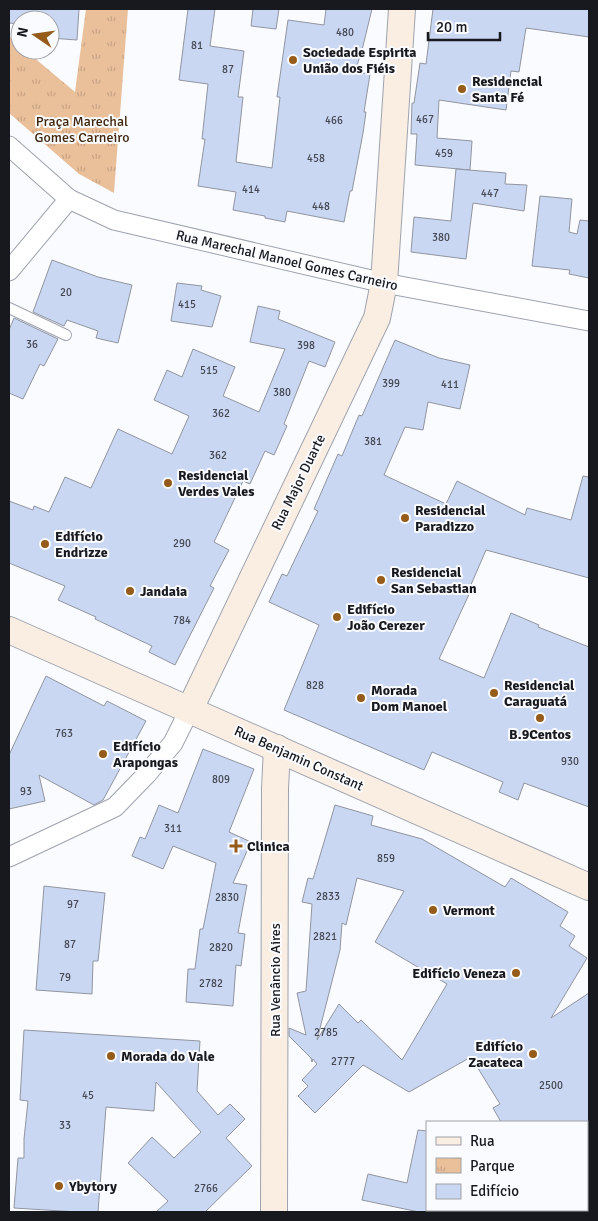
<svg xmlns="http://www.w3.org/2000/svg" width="598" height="1221" viewBox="0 0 598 1221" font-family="Signika,sans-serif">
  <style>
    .park { fill: url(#park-tufts) }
    .building { fill: #cad7f3; stroke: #9095a0; fill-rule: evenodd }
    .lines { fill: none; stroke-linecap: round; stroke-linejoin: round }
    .lane-casing { stroke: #9ea3af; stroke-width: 12 }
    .street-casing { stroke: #9ea3af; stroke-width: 21 }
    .secondary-casing { stroke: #9ea3af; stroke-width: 28 }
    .lane { stroke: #fff; stroke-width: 10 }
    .street { stroke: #fff; stroke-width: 19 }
    .secondary { stroke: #faeee3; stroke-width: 26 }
    .poi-dot { fill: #955b1a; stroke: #fafbfe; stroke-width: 2 }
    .labels { text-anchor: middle; stroke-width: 4; stroke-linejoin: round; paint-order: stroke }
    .number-label { font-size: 11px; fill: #444853 }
    .poi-label { font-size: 14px; font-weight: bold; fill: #17191e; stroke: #fafbfe; text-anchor: start }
    .park-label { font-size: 14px; fill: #3d250c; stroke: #fafbfe }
    .street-label { font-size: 14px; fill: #17191e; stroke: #fafbfe }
  </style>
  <defs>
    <pattern id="park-tufts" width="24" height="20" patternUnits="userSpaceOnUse" patternTransform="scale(1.25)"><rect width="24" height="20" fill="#eac09a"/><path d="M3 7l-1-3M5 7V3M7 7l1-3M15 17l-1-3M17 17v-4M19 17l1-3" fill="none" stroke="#c8a484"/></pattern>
  </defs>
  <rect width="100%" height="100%" fill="#fafbfe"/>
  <path class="park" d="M 86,9 L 128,9 L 114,193 L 79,174 L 9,113 L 9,36 L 20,46 L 20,50 L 25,50 L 75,92 Z"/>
  <g class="building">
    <path d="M 9,9 L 79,9 L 77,40 L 50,38 L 50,20 L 20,20 L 20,24 L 9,23 Z"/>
    <path d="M 188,9 L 215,9 L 210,46 L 244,51 L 238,97 L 243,97 L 236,162 L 272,168 L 280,97 L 277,97 L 288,20 L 324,25 L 326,9 L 372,9 L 363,46 L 355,72 L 370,74 L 364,112 L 366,112 L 363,133 L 352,191 L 350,191 L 344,222 L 287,211 L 285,222 L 265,218 L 265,216 L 233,210 L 236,192 L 198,186 L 205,139 L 202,139 L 208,84 L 179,80 Z"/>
    <path d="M 253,9 L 279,9 L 276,29 L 251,26 Z"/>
    <path d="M 433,9 L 589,9 L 589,37 L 526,28 L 519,72 L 511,71 L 506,110 L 439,100 L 437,138 L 472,141 L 470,170 L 415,165 L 417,134 L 411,134 L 412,103 L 414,103 L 420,63 L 426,64 Z"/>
    <path d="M 456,169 L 506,173 L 505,184 L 527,185 L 524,211 L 473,203 L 466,259 L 411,252 L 414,217 L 451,221 Z"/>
    <path d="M 540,196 L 572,199 L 569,232 L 577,234 L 580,220 L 589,221 L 589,278 L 569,274 L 570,270 L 532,266 Z"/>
    <path d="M 52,260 L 98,277 L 132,285 L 118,343 L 96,338 L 98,331 L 67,320 L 64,326 L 33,312 Z"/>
    <path d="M 177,283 L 202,286 L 201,290 L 221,296 L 212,327 L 171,321 Z"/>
    <path d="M 258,306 L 280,311 L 278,319 L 335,342 L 325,367 L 309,361 L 284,424 L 287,426 L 274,455 L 265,451 L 250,484 L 243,481 L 214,542 L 229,550 L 210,586 L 214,588 L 175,665 L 149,652 L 152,646 L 95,619 L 96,617 L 58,600 L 65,586 L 9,563 L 9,501 L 33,510 L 34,506 L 49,512 L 65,477 L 91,488 L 118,429 L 172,454 L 189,416 L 154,400 L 167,370 L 182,377 L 193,349 L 235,367 L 223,396 L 259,412 L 285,349 L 250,342 Z"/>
    <path d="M 14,318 L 58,339 L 44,366 L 40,364 L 23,399 L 9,393 L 9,330 Z"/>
    <path d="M 395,340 L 439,358 L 470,365 L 460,409 L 428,402 L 423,430 L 405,427 L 384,475 L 446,504 L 457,481 L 525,515 L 527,508 L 571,520 L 583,476 L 589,477 L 589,578 L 486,550 L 470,587 L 472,588 L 439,659 L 484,678 L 511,613 L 539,625 L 538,627 L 589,647 L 589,807 L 524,783 L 518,800 L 499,792 L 503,782 L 432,752 L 424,770 L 284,710 L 319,625 L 269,602 L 282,574 L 287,576 L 318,511 L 314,509 L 338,454 L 342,456 L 359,415 L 362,416 Z"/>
    <path d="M 46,676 L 104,706 L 107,701 L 146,721 L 103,800 L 94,805 L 39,775 L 45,801 L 9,809 L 9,755 Z"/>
    <path d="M 203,749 L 254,769 L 229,832 L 251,842 L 233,883 L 247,885 L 238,933 L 245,934 L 241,966 L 236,965 L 233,1006 L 186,1002 L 188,969 L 195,969 L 200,929 L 203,929 L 216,863 L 173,846 L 163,869 L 132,856 L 140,837 L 145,839 L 159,805 L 178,813 Z"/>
    <path d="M 335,805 L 373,816 L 371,825 L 422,839 L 505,887 L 511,878 L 568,912 L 560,926 L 575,936 L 569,946 L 587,958 L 551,1018 L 589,993 L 589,1122 L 501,1122 L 493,1108 L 500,1104 L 471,1057 L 409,1092 L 363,1065 L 315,1113 L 298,1096 L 308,1086 L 302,1080 L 317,1064 L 313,1059 L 312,1062 L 311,1058 L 289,1036 L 289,1028 L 306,1035 L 297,993 L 306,991 L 312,904 L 302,902 L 308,878 L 313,879 ZM 357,878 L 404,891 L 375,942 L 447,984 L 402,1060 L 361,1020 L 358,1023 L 339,1004 L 317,1040 L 340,950 L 342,923 L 346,925 Z"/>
    <path d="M 44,886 L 105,893 L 98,961 L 93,961 L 92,994 L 36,990 Z"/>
    <path d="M 24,1030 L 200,1041 L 197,1091 L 218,1115 L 230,1104 L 245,1119 L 226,1138 L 252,1166 L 205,1212 L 156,1212 L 168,1201 L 128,1163 L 152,1137 L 174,1158 L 201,1132 L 156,1082 L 154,1111 L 106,1107 L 98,1212 L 78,1212 L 14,1208 L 18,1158 L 24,1158 L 24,1139 L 28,1101 L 20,1100 Z"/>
    <path d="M 418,1130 L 427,1131 L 427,1212 L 419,1212 L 362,1200 L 368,1174 L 407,1183 Z"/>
  </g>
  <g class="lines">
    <g class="lane-casing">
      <path id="lane" d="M 9,308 L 66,335"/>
    </g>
    <g class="street-casing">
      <g id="street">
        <path d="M 9,146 L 69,199 L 114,220 L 384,283 L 589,321"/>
        <path d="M 9,271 L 69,199"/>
        <path d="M 9,857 L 115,807 L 146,775 L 173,743 L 190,709"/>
      </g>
    </g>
    <g class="secondary-casing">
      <g id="secondary">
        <path d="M 9,630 L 589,887"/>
        <path d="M 190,709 L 377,318 L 384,283 L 402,9"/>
        <path d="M 274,1212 L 275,789 L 277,748"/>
      </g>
    </g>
    <use href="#lane" class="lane"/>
    <use href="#street" class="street"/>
    <use href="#secondary" class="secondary"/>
  </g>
  <g class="poi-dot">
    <circle cx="293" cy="60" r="5"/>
    <circle cx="462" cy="89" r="5"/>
    <circle cx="168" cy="483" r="5"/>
    <circle cx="405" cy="518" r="5"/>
    <circle cx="45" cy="544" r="5"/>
    <circle cx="381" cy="580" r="5"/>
    <circle cx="130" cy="591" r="5"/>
    <circle cx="337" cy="617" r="5"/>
    <circle cx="494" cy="693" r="5"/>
    <circle cx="361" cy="698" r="5"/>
    <circle cx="540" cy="718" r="5"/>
    <circle cx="103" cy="754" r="5"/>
    <path d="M233.5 838.5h5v5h5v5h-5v5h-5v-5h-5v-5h5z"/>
    <circle cx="433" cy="910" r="5"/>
    <circle cx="516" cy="973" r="5"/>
    <circle cx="533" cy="1054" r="5"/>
    <circle cx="111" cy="1056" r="5"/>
    <circle cx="59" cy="1186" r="5"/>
  </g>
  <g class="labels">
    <g class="number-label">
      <text x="345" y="36">480</text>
      <text x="197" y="49">81</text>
      <text x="228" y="73">87</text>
      <text x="425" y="123">467</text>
      <text x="334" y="124">466</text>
      <text x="444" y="157">459</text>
      <text x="316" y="162">458</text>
      <text x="251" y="193">414</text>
      <text x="490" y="197">447</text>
      <text x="321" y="210">448</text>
      <text x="441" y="241">380</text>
      <text x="66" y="296">20</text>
      <text x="187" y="308">415</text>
      <text x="32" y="348">36</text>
      <text x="306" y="349">398</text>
      <text x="209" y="374">515</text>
      <text x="391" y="387">399</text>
      <text x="450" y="388">411</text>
      <text x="282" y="396">380</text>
      <text x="221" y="417">362</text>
      <text x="373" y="445">381</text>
      <text x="218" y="459">362</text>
      <text x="182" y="547">290</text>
      <text x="182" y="624">784</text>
      <text x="315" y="689">828</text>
      <text x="64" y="737">763</text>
      <text x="570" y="765">930</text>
      <text x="221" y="783">809</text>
      <text x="26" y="795">93</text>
      <text x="173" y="832">311</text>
      <text x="386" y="862">859</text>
      <text x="328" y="900">2833</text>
      <text x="227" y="901">2830</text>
      <text x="73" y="908">97</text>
      <text x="325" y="940">2821</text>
      <text x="70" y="948">87</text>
      <text x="221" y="951">2820</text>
      <text x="65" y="981">79</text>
      <text x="211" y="987">2782</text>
      <text x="326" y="1036">2785</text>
      <text x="343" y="1065">2777</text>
      <text x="551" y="1089">2500</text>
      <text x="88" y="1099">45</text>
      <text x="65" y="1129">33</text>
      <text x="206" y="1192">2766</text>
    </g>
    <g class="poi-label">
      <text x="303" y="57">Sociedade Espirita<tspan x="303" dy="16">União dos Fiéis</tspan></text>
      <text x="472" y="86">Residencial<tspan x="472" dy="16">Santa Fé</tspan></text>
      <text x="178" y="480">Residencial<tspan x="178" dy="16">Verdes Vales</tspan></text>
      <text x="415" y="515">Residencial<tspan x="415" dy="16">Paradizzo</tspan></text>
      <text x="55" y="541">Edifício<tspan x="55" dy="16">Endrizze</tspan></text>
      <text x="391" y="577">Residencial<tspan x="391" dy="16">San Sebastian</tspan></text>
      <text x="140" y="596">Jandaia</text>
      <text x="347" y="614">Edifício<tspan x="347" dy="16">João Cerezer</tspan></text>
      <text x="504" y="690">Residencial<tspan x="504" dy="16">Caraguatá</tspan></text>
      <text x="371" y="695">Morada<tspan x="371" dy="16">Dom Manoel</tspan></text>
      <text x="540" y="739" text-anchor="middle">B.9Centos</text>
      <text x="113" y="751">Edifício<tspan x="113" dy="16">Arapongas</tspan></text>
      <text x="247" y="851">Clinica</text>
      <text x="443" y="915">Vermont</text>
      <text x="506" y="978" text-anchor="end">Edifício Veneza</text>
      <text x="523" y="1051" text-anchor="end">Edifício<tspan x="523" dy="16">Zacateca</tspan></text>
      <text x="121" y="1061">Morada do Vale</text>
      <text x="69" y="1191">Ybytory</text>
    </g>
    <g class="park-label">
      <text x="82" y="126">Praça Marechal<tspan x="82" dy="16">Gomes Carneiro</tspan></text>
    </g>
    <g class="street-label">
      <text transform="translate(287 260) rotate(13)" y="5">Rua Marechal Manoel Gomes Carneiro</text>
      <text transform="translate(298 482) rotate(-64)" y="5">Rua Major Duarte</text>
      <text transform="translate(299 758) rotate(24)" y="5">Rua Benjamin Constant</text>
      <text transform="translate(275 980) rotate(-90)" y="5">Rua Venâncio Aires</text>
    </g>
  </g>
  <rect width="598" height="1221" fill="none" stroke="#17191e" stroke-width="20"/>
  <rect x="426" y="1121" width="162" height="90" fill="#fafbfe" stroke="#9fa1a4"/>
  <rect x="436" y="1137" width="25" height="8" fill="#faeee3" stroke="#9fa1a4"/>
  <text x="470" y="1146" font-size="15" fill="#17191e">Rua</text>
  <rect x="436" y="1158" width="25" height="15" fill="url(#park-tufts)" stroke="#9fa1a4"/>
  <text x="470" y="1171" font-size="15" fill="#17191e">Parque</text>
  <rect x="436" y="1184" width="25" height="15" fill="#cad7f3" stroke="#9fa1a4"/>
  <text x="470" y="1196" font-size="15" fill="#17191e">Edifício</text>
  <g transform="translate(35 35) rotate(283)"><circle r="24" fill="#fafbfe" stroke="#9fa1a4"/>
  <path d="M0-4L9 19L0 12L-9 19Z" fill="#955b1a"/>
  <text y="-8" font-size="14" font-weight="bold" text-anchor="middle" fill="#17191e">N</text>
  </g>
  <path d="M428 32v8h72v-8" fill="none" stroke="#17191e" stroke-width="2.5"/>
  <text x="436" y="32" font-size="15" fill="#17191e" stroke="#fafbfe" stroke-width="4" paint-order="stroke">20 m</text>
</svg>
